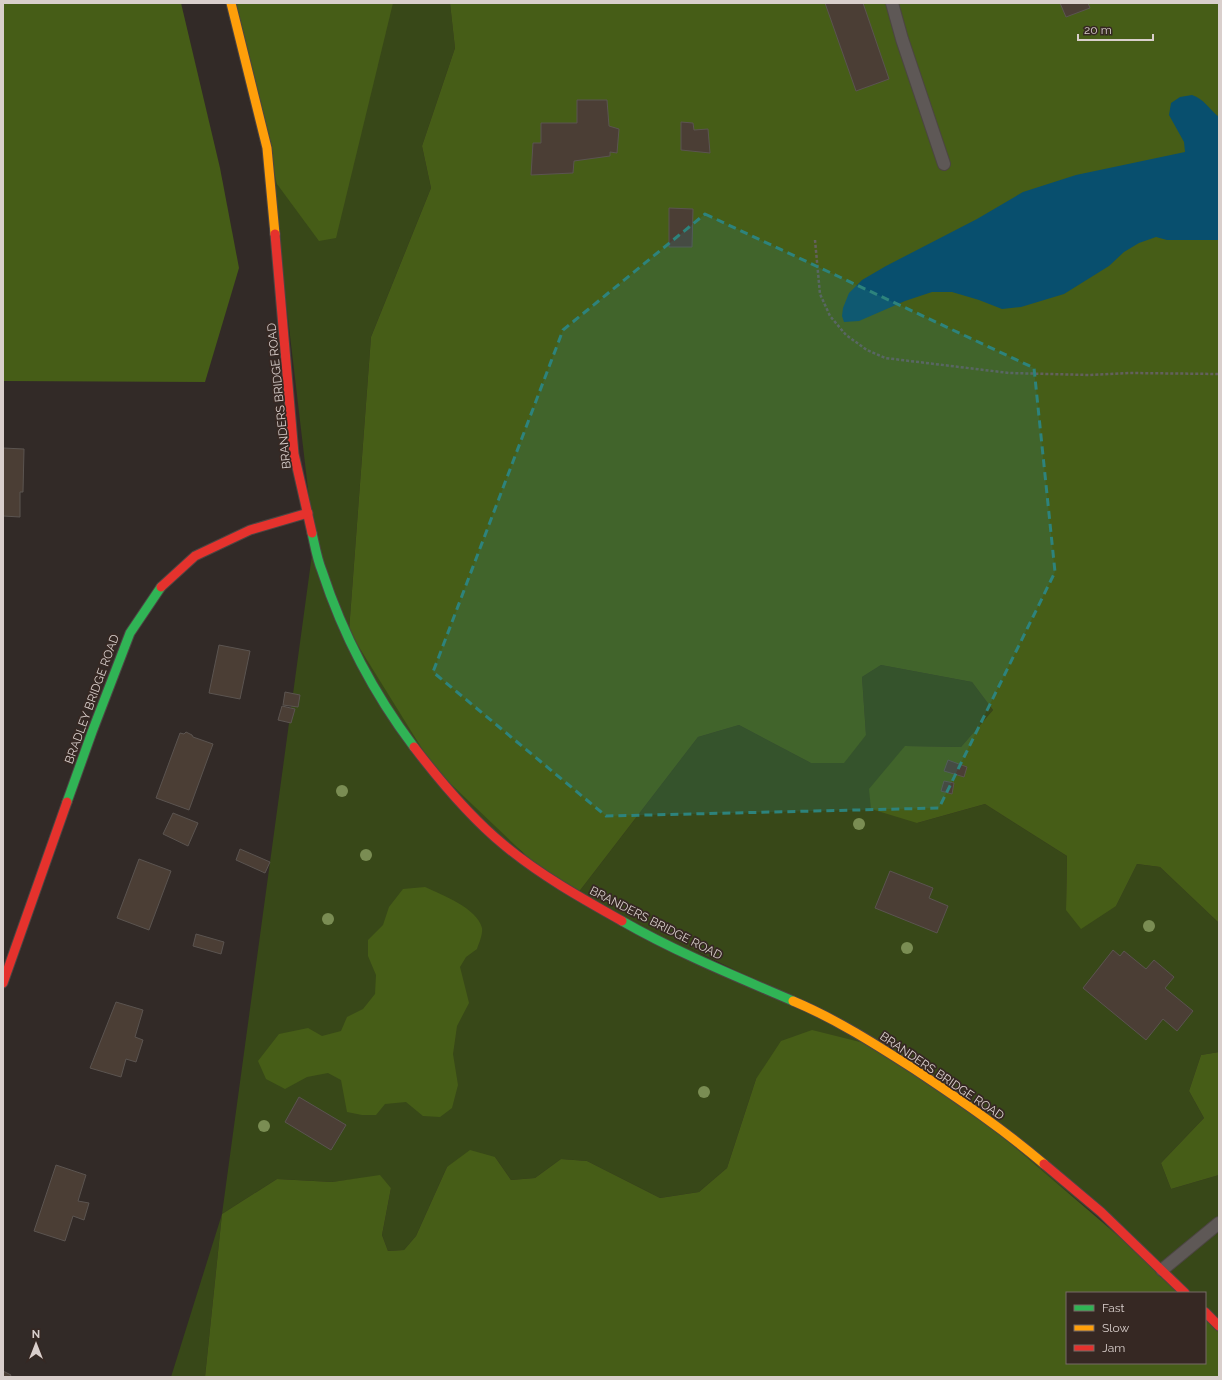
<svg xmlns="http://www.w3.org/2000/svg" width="1222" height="1380" viewBox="0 0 1222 1380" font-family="Raleway,sans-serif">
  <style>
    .green { fill: #384818 }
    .forest { fill: #465d17 }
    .water { fill: #084f6e }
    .building { fill: #4b3e35; stroke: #5b5450 }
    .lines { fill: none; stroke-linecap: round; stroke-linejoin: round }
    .lane-casing { stroke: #4c4542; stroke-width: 14 }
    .fast-casing { stroke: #4c4542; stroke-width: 11 }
    .slow-casing { stroke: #4c4542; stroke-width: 11 }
    .jam-casing { stroke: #4c4542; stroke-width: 11 }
    .path { stroke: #64605d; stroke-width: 2.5; stroke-dasharray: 3 2; stroke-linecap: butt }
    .lane { stroke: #5e5856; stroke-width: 12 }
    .fast { stroke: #30b455; stroke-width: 9 }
    .slow { stroke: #ff9f0a; stroke-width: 9 }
    .jam { stroke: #e5322d; stroke-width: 9 }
    .tree { fill: #7a8d53 }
    .marked { fill: #2d837c; fill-opacity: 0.2; stroke: #2d837c; stroke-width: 3; stroke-dasharray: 8 5; stroke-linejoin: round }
    .labels { text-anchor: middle; stroke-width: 3.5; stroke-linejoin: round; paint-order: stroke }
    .street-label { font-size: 12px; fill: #d9cfcc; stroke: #362823 }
  </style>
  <rect width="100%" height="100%" fill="#322a27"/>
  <g class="green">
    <path d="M 385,3 L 450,3 L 455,48 L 422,146 L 431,188 L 371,337 L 349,631 L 533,867 L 880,1047 L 756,1079 L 727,1168 L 699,1192 L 660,1198 L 587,1161 L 561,1159 L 535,1178 L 511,1180 L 495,1157 L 447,1167 L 416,1236 L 404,1250 L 388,1251 L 382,1235 L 391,1188 L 380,1176 L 332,1182 L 277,1179 L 222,1214 L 205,1377 L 171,1377 L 222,1214 L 314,540 L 268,148 Z"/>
    <path d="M 881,665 L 972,682 L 993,710 L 961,747 L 905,746 L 917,823 L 985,804 L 1067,856 L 1066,910 L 1116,906 L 1137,864 L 1160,867 L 1219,923 L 1219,1052 L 1201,1055 L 1189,1091 L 1204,1118 L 1161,1163 L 1171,1189 L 1219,1175 L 1219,1320 L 1205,1307 L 1205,1293 L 1191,1293 L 889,1046 L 578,893 L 698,737 L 739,725 L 811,763 L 866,735 L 862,677 Z"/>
  </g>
  <g class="forest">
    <path d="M 3,3 L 181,3 L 220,168 L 239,268 L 205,382 L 3,381 Z"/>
    <path d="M 232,3 L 393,3 L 336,238 L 319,241 L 277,184 Z"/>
    <path d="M 450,3 L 1219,3 L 1219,923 L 1160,867 L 1137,864 L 1116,906 L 1081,929 L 1066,910 L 1067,856 L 985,804 L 917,823 L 871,809 L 869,789 L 905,746 L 961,747 L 993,710 L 972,682 L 881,665 L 862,677 L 866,735 L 844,763 L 811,763 L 739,725 L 698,737 L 578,893 L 538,867 L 434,768 L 349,631 L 371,337 L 431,188 L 422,146 L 455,48 Z"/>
    <path d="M 425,887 C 442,895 477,908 482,928 C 483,934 479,943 477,949 L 466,957 L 460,967 L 469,1003 L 457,1026 L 453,1054 L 458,1085 L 452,1108 L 440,1117 L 423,1116 L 406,1102 L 385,1104 L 376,1115 L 362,1115 L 347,1112 L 341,1080 L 328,1073 L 307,1077 L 285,1089 L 266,1079 L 258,1061 L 279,1034 L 308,1028 L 322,1036 L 341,1031 L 347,1017 L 363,1009 L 375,994 L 376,975 L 368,956 L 368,940 L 383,925 L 389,907 L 403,889 Z"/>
    <path d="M 812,1030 L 880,1047 L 955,1096 L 1185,1293 L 1067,1293 L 1067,1363 L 1205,1363 L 1205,1312 L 1219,1326 L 1219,1377 L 205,1377 L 222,1214 L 277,1179 L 332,1182 L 380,1175 L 391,1188 L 382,1235 L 388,1251 L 404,1250 L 416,1236 L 447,1167 L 470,1150 L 495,1157 L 511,1180 L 535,1178 L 561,1159 L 587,1161 L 660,1198 L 699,1192 L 727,1168 L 756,1079 L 781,1041 Z"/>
    <path d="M 1219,1052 L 1219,1175 L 1171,1189 L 1161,1163 L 1204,1118 L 1189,1091 L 1201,1055 Z"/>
  </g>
  <path class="water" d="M 1192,95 C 1204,99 1209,109 1219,117 L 1219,240 L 1167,240 L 1156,237 L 1139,243 L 1124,252 L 1109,266 L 1064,294 L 1021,307 L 1002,309 L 979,300 L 952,292 L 932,292 L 905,301 L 859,321 L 844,322 L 842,316 L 843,308 L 849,293 L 862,280 L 886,266 L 977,219 L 1023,192 L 1076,175 L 1185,152 L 1184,142 L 1169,115 L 1171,103 L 1180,97 Z"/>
  <g class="building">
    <path d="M 825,3 L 863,3 L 889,79 L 856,91 Z"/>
    <path d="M 1060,3 L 1088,3 L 1090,8 L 1066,17 Z"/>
    <path d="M 577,100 L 607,100 L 609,126 L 619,129 L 617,153 L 610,152 L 610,156 L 574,161 L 573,173 L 531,175 L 533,143 L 541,143 L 541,123 L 577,123 Z"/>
    <path d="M 681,122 L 693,123 L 694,130 L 708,129 L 710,153 L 681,150 Z"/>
    <path d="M 669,208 L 693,209 L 692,247 L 669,247 Z"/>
    <path d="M 3,448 L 24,449 L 23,492 L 20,492 L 20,517 L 3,516 Z"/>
    <path d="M 219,645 L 250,651 L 240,699 L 209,693 Z"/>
    <path d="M 285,692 L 300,695 L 298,707 L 283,705 Z"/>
    <path d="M 282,706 L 295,709 L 291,723 L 278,720 Z"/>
    <path d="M 186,732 L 192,735 L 193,737 L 213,744 L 189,810 L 156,798 L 180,733 L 184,734 Z"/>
    <path d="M 948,760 L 967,767 L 964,777 L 944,771 Z"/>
    <path d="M 944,781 L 954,783 L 952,794 L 941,791 Z"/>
    <path d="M 173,813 L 198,823 L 188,846 L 163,834 Z"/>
    <path d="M 240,849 L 270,862 L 265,873 L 236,860 Z"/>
    <path d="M 139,859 L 171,871 L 149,930 L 117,918 Z"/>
    <path d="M 890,871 L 933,888 L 929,898 L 948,906 L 937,933 L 875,908 Z"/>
    <path d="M 196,934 L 224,942 L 221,954 L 193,946 Z"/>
    <path d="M 1113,950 L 1120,956 L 1124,951 L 1146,969 L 1154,960 L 1174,977 L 1165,988 L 1193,1011 L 1177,1031 L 1163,1019 L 1146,1040 L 1083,988 Z"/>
    <path d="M 116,1002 L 143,1010 L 135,1037 L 143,1040 L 136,1062 L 126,1059 L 121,1077 L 90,1068 Z"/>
    <path d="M 299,1097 L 346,1125 L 331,1150 L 285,1122 Z"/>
    <path d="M 56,1165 L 86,1175 L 78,1201 L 89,1203 L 84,1220 L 73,1216 L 65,1241 L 34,1231 Z"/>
    <path d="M 3,1371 L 11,1375 L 10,1377 L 3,1377 Z"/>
  </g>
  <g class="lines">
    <g class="lane-casing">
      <g id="lane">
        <path d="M 892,3 L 902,39 L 944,164"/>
        <path d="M 1162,1270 L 1219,1223"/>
      </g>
    </g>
    <g class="fast-casing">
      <g id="fast">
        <path d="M 312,533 C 315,546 317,559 322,571 C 343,635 374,694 414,747"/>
        <path d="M 67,802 L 92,732 L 130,633 L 161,587"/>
        <path d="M 622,921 C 676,952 735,976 793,1001"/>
      </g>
    </g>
    <g class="slow-casing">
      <g id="slow">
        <path d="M 231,3 L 267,148 L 275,234"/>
        <path d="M 793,1001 C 836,1019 875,1044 914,1069 C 959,1099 1003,1129 1044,1164"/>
      </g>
    </g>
    <g class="jam-casing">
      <g id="jam">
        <path d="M 275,234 L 294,454 L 312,533"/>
        <path d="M 161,587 L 195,556 L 250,530 L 308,513"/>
        <path d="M 414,747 C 440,781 471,818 504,845 C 540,875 581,898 622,921"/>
        <path d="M 3,983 L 67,802"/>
        <path d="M 1044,1164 L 1101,1212 L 1185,1293"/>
        <path d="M 1205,1312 L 1219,1326"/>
      </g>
    </g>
    <path class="path" d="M 815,240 L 820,294 L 830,316 L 846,335 L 867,350 L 885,358 L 1009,373 L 1090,375 L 1130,373 L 1219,374"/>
    <use href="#lane" class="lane"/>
    <use href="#fast" class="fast"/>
    <use href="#slow" class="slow"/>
    <use href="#jam" class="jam"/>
  </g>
  <g class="tree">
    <circle cx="342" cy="791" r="6"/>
    <circle cx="859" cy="824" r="6"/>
    <circle cx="366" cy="855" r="6"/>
    <circle cx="328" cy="919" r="6"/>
    <circle cx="1149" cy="926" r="6"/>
    <circle cx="907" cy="948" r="6"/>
    <circle cx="704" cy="1092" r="6"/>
    <circle cx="264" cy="1126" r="6"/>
  </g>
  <path class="marked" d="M 705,214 L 1034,368 L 1055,572 L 939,808 L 606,816 L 433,672 L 563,330 Z"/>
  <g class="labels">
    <g class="street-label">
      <text transform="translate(279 396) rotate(-96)" y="4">BRANDERS BRIDGE ROAD</text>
      <text transform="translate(92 699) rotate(-70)" y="4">BRADLEY BRIDGE ROAD</text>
      <text transform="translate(656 923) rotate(27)" y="4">BRANDERS BRIDGE ROAD</text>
      <text transform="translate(942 1076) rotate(34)" y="4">BRANDERS BRIDGE ROAD</text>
    </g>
  </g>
  <rect width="1222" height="1380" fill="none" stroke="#d9cfcc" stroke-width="8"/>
  <rect x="1066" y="1292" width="140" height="72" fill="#362823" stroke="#776b67"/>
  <rect x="1074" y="1305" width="20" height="6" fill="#30b455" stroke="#776b67"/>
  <text x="1102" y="1312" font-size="12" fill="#d9cfcc">Fast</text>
  <rect x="1074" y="1325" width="20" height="6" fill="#ff9f0a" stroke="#776b67"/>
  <text x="1102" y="1332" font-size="12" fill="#d9cfcc">Slow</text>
  <rect x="1074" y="1345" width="20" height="6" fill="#e5322d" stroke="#776b67"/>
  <text x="1102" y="1352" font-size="12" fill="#d9cfcc">Jam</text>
  <g transform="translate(36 1344)" stroke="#362823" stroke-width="3" paint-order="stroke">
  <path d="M0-3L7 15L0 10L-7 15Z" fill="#d9cfcc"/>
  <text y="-6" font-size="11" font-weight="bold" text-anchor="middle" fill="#d9cfcc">N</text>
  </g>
  <path d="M1078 34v6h75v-6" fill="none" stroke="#d9cfcc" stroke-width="2"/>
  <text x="1084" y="34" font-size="12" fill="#d9cfcc" stroke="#362823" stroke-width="3" paint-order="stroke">20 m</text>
</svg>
